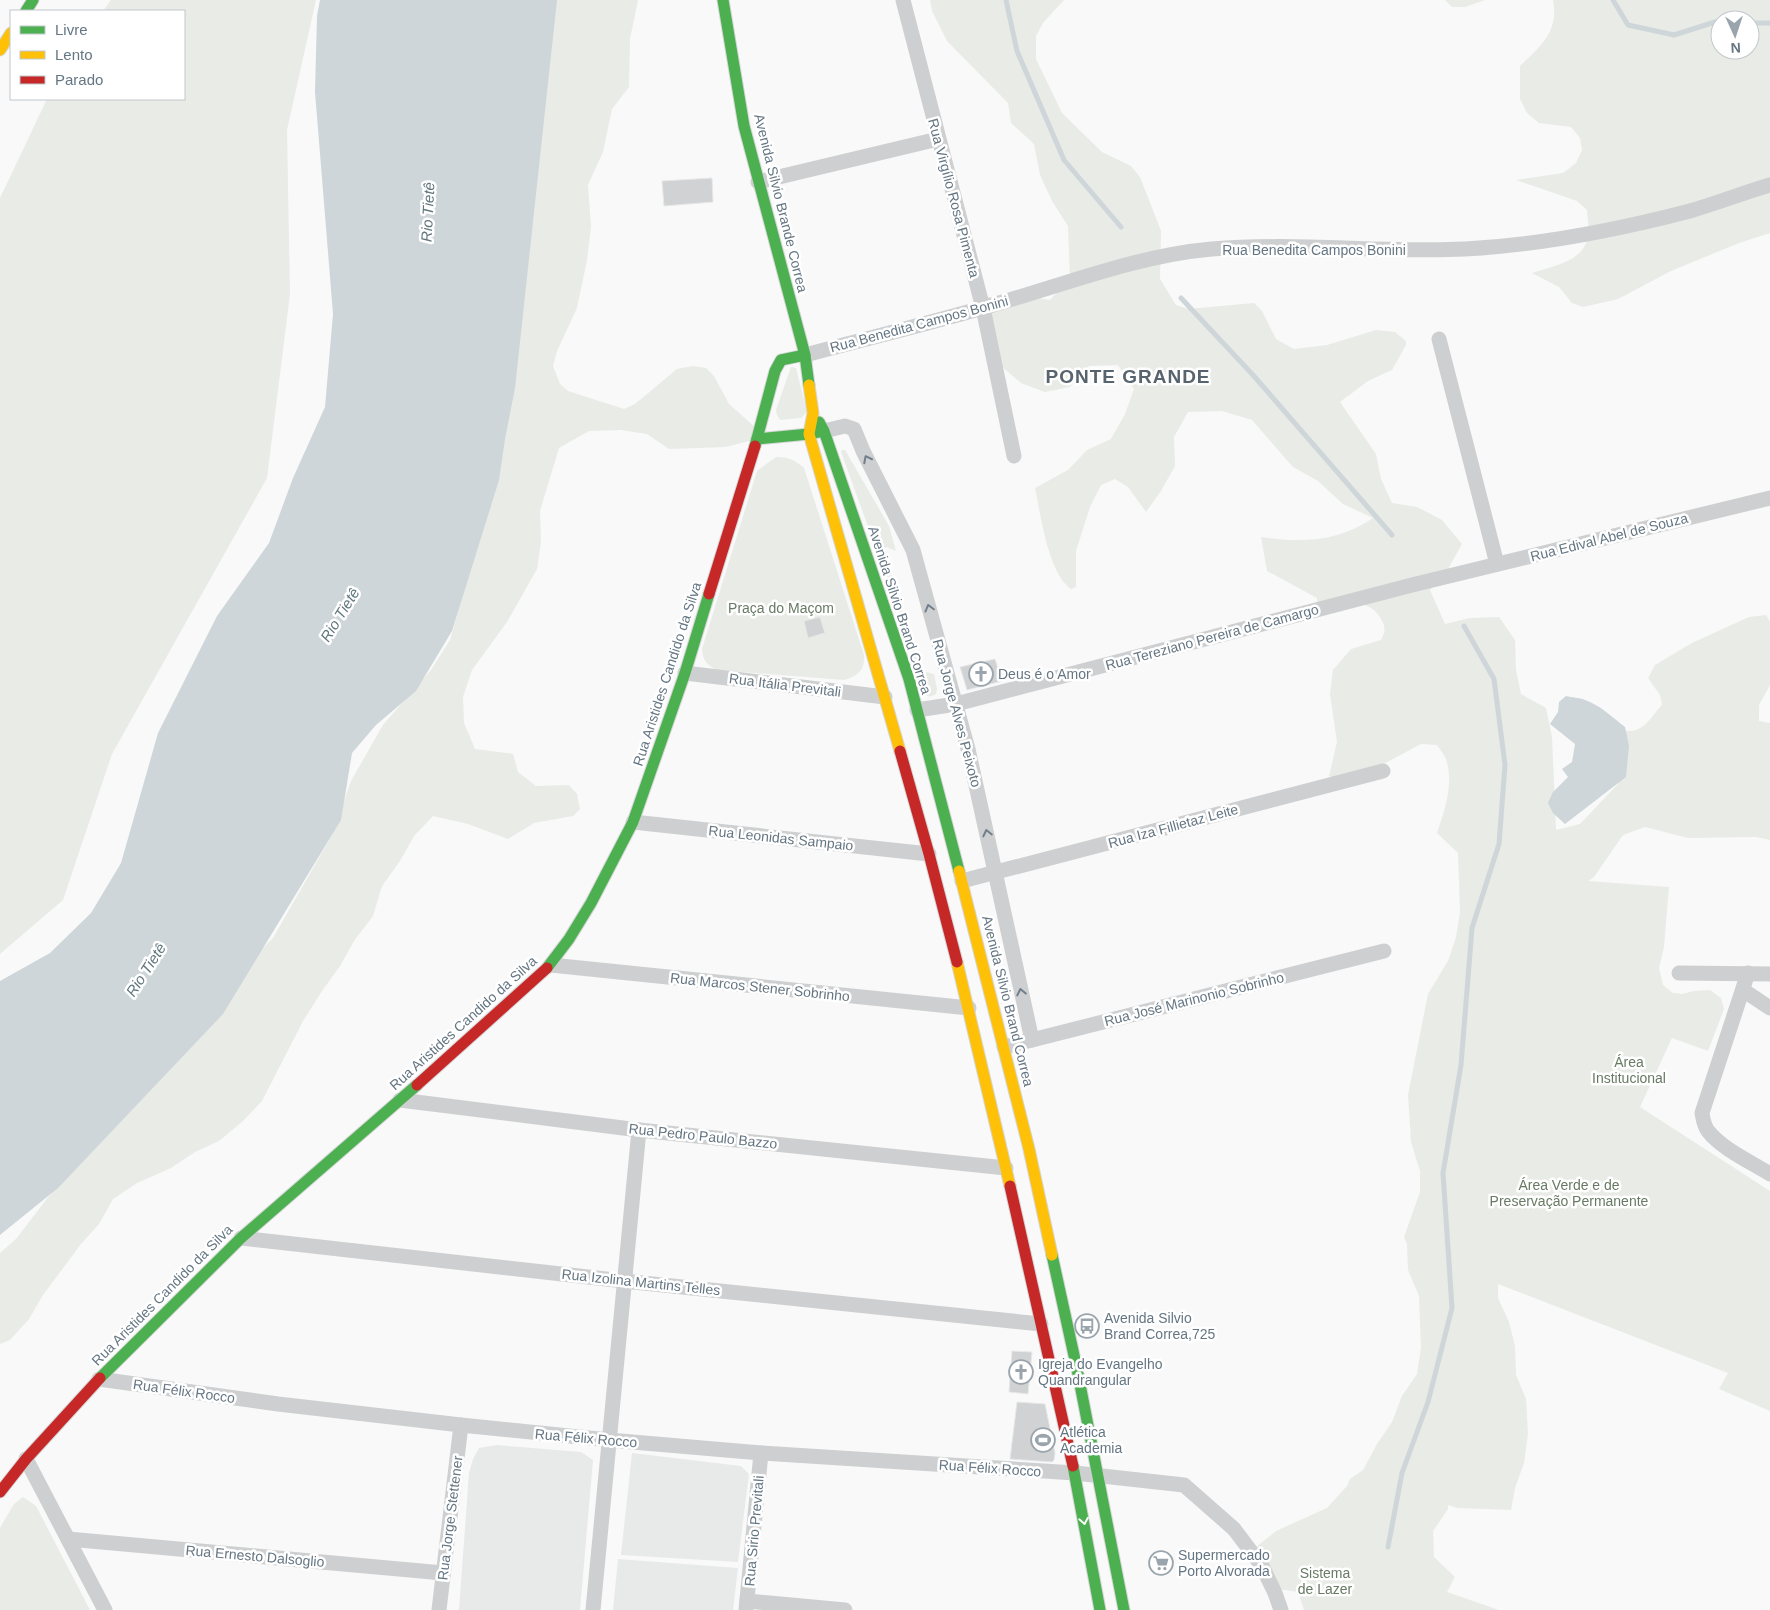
<svg xmlns="http://www.w3.org/2000/svg" width="1770" height="1610" viewBox="0 0 1770 1610" font-family="Arial,sans-serif">
  <style>
    .built { fill: #e8e9e9 }
    .green { fill: #e8ebe6; fill-rule: evenodd }
    .water { fill: #ced6d9 }
    .lines { fill: none; stroke-linecap: round; stroke-linejoin: round }
    .stream { stroke: #ced6d9; stroke-width: 5 }
    .building { fill: #d0d2d3; stroke: #e8e8e8 }
    .fast-casing { stroke: #d5d6d7; stroke-width: 13 }
    .slow-casing { stroke: #d5d6d7; stroke-width: 13 }
    .jam-casing { stroke: #d5d6d7; stroke-width: 13 }
    .street { stroke: #cecfd0; stroke-width: 15 }
    .fast { stroke: #4caf50; stroke-width: 11 }
    .slow { stroke: #ffc107; stroke-width: 11 }
    .jam { stroke: #c62828; stroke-width: 11 }
    .oneway { stroke: #707f8b }
    .oneway2 { stroke: #f6fbf6 }
    .labels { text-anchor: middle; stroke-width: 5; stroke-linejoin: round; paint-order: stroke }
    .street-label { font-size: 14px; fill: #657683; stroke: #fff }
    .park-label { font-size: 14px; fill: #687a64; stroke: #fff }
    .poi-label { font-size: 14px; fill: #657683; stroke: #fff; text-anchor: start }
    .water-label { font-size: 15px; font-style: italic; fill: #60757c; stroke: #fff }
    .district-label { font-size: 19px; font-weight: bold; letter-spacing: 1px; fill: #57646e; stroke: #fff }
  </style>
  <rect width="100%" height="100%" fill="#f9f9f9"/>
  <g class="built">
    <path d="M 497,1445 L 581,1452 L 593,1460 L 580,1610 L 459,1610 L 469,1473 L 473,1459 L 479,1448 Z"/>
    <path d="M 632,1453 L 741,1466 L 749,1474 L 738,1562 L 621,1555 Z"/>
    <path d="M 618,1559 L 738,1568 L 733,1610 L 613,1610 Z"/>
  </g>
  <g class="green">
    <path d="M 111,0 L 316,0 L 287,130 L 290,294 L 267,478 L 112,754 L 63,900 L 0,954 L 0,198 L 47,99 L 184,99 L 184,11 L 103,11 Z"/>
    <path d="M 551,0 L 638,0 L 630,39 L 629,87 L 612,109 L 603,152 L 588,185 L 591,227 L 587,260 L 577,308 L 557,351 L 553,366 L 560,384 L 568,391 L 624,409 L 635,404 L 677,369 L 693,366 L 706,368 L 714,376 L 729,404 L 756,428 L 760,438 L 726,447 L 669,449 L 647,434 L 621,430 L 589,431 L 559,448 L 540,511 L 541,542 L 537,569 L 507,622 L 472,670 L 463,697 L 464,723 L 475,749 L 513,754 L 518,772 L 536,786 L 569,785 L 577,794 L 580,809 L 573,816 L 534,823 L 508,839 L 468,824 L 433,816 L 414,836 L 400,861 L 382,886 L 373,916 L 354,941 L 340,966 L 322,991 L 303,1021 L 262,1101 L 243,1121 L 219,1141 L 195,1152 L 171,1168 L 137,1183 L 113,1199 L 99,1224 L 81,1244 L 43,1295 L 29,1319 L 10,1340 L 0,1344 L 0,1253 L 16,1239 L 49,1196 L 111,1128 L 204,1007 L 273,938 L 332,835 L 351,781 L 383,725 L 431,670 L 450,640 L 483,522 Z"/>
    <path d="M 930,0 L 1064,0 L 1043,23 L 1036,36 L 1036,59 L 1062,113 L 1102,152 L 1131,166 L 1140,177 L 1161,231 L 1160,279 L 1176,305 L 1188,309 L 1254,303 L 1262,311 L 1276,339 L 1294,349 L 1327,345 L 1376,330 L 1395,332 L 1406,341 L 1406,345 L 1392,370 L 1368,381 L 1340,402 L 1376,454 L 1381,479 L 1392,503 L 1417,507 L 1442,520 L 1462,544 L 1448,569 L 1430,590 L 1445,624 L 1470,618 L 1499,617 L 1515,640 L 1516,670 L 1521,694 L 1546,708 L 1552,737 L 1556,830 L 1580,824 L 1618,784 L 1622,759 L 1621,730 C 1643,735 1648,720 1662,705 L 1660,695 L 1648,678 L 1655,665 L 1692,643 L 1749,617 L 1766,615 L 1770,622 L 1770,685 L 1759,705 L 1759,721 L 1770,723 L 1770,840 L 1756,837 L 1688,838 L 1645,827 L 1623,835 L 1594,877 L 1588,881 L 1669,887 L 1664,947 L 1659,968 L 1663,985 L 1673,993 L 1682,994 L 1694,991 L 1710,990 L 1721,998 L 1724,1009 L 1708,1051 L 1672,1038 L 1640,1107 L 1770,1191 L 1770,1411 L 1719,1389 L 1728,1373 L 1498,1284 L 1498,1298 L 1509,1322 L 1515,1346 L 1516,1375 L 1526,1399 L 1528,1434 L 1524,1463 L 1515,1488 L 1511,1510 L 1457,1508 L 1448,1505 L 1448,1509 L 1433,1531 L 1434,1557 L 1455,1577 L 1447,1592 L 1499,1610 L 1304,1610 L 1298,1592 L 1273,1588 L 1251,1573 L 1256,1547 L 1276,1531 L 1327,1508 L 1347,1486 L 1350,1479 L 1363,1470 L 1377,1444 L 1392,1422 L 1402,1396 L 1417,1374 L 1421,1348 L 1419,1296 L 1408,1270 L 1407,1244 L 1404,1237 L 1420,1192 L 1420,1171 L 1411,1142 L 1408,1095 L 1428,994 L 1448,961 L 1456,937 L 1460,912 L 1458,853 L 1437,833 C 1445,810 1454,783 1446,759 C 1444,754 1440,750 1437,745 L 1421,744 L 1359,777 L 1337,780 L 1329,776 L 1337,742 L 1330,694 L 1333,670 L 1351,649 L 1381,640 C 1385,633 1386,628 1382,621 C 1371,596 1340,603 1317,604 L 1317,598 L 1267,571 L 1261,537 C 1303,543 1337,542 1373,518 L 1343,504 L 1318,481 L 1293,467 L 1252,420 L 1222,411 L 1188,412 L 1174,437 L 1175,466 L 1161,491 L 1146,512 L 1128,487 L 1115,479 L 1101,485 L 1090,507 L 1076,551 L 1076,587 L 1071,589 C 1048,573 1041,516 1035,488 L 1068,470 L 1087,450 L 1111,439 L 1125,414 L 1134,389 L 1118,365 L 1089,366 L 1070,387 L 1045,392 L 1021,383 L 1000,365 L 982,297 L 1024,296 L 1050,300 L 1070,278 L 1068,226 L 1052,201 L 1040,175 L 1034,144 L 1011,123 L 1008,103 L 947,41 L 932,11 Z"/>
    <path d="M 1445,0 L 1485,0 L 1465,7 L 1452,7 Z"/>
    <path d="M 1553,0 L 1770,0 L 1770,233 L 1739,243 L 1671,271 L 1618,299 L 1583,307 L 1572,303 L 1559,287 L 1532,273 C 1553,266 1583,262 1588,237 C 1590,229 1587,218 1587,210 L 1577,201 L 1516,180 L 1563,173 L 1576,163 L 1582,150 L 1580,138 L 1571,127 L 1539,123 L 1527,113 L 1520,99 L 1520,66 C 1541,46 1559,32 1553,0 ZM 1720,20 L 1750,20 L 1750,50 L 1720,50 Z"/>
    <path d="M 791,367 L 796,368 L 807,412 L 801,418 L 780,420 L 777,415 L 776,410 Z"/>
    <path d="M 842,450 L 845,450 L 889,526 L 896,551 L 887,547 L 884,549 L 884,553 L 921,671 L 934,674 L 937,689 L 936,694 C 931,697 928,698 923,693 L 901,617 L 841,452 Z"/>
    <path d="M 776,457 C 788,457 795,460 804,468 L 864,655 C 865,670 858,676 844,680 L 718,670 C 707,666 703,661 702,649 L 757,471 Z"/>
    <path d="M 23,1497 L 36,1506 L 90,1610 L 0,1610 L 0,1528 L 14,1504 Z"/>
  </g>
  <g class="water">
    <path d="M 320,0 L 557,0 L 515,388 L 505,439 L 499,480 L 452,631 L 416,691 L 376,725 L 352,753 L 341,820 L 223,1014 L 58,1188 L 0,1235 L 0,981 L 50,953 L 91,913 L 121,863 L 158,733 L 217,616 L 269,543 L 293,478 L 325,407 L 333,314 L 315,92 L 317,16 Z"/>
    <path d="M 1566,696 C 1572,698 1579,697 1585,700 C 1600,705 1612,717 1625,727 L 1629,746 L 1626,777 L 1565,824 L 1553,813 L 1548,803 L 1553,792 L 1568,777 L 1562,769 L 1572,762 L 1575,744 L 1550,724 L 1558,712 L 1559,702 Z"/>
  </g>
  <g class="lines">
    <g class="stream">
      <path d="M 1006,0 L 1017,51 L 1064,160 L 1121,227"/>
      <path d="M 1613,0 L 1628,25 L 1674,35 L 1715,22 L 1720,22"/>
      <path d="M 1750,23 L 1770,23"/>
      <path d="M 1181,298 L 1253,375 L 1392,535"/>
      <path d="M 1388,1547 L 1402,1473 L 1428,1402 L 1452,1308 L 1443,1173 L 1461,1065 L 1472,928 L 1499,844 L 1505,765 L 1494,679 L 1464,626"/>
    </g>
  </g>
  <g class="building">
    <path d="M 712,178 L 713,202 L 664,206 L 662,181 Z"/>
    <path d="M 820,617 L 825,633 L 808,638 L 804,621 Z"/>
    <path d="M 995,659 L 1002,681 L 967,690 L 960,667 Z"/>
    <path d="M 1012,1351 L 1032,1352 L 1028,1394 L 1009,1392 Z"/>
    <path d="M 1017,1402 L 1045,1404 L 1055,1453 L 1054,1460 L 1052,1462 L 1010,1459 Z"/>
  </g>
  <g class="lines">
    <g class="fast-casing">
      <g id="fast">
        <path d="M 723,0 L 744,126 L 805,355 L 809,385"/>
        <path d="M 26,11 L 33,0"/>
        <path d="M 819,422 L 824,431 L 909,679 L 959,871"/>
        <path d="M 757,439 L 809,434 L 823,431"/>
        <path d="M 755,446 L 775,371 L 781,360 L 805,355"/>
        <path d="M 547,968 L 569,939 L 591,903 L 633,822 L 685,673 L 709,594"/>
        <path d="M 1052,1255 L 1077,1369 L 1124,1610"/>
        <path d="M 100,1378 L 241,1238 L 417,1085"/>
        <path d="M 1073,1466 L 1100,1610"/>
      </g>
    </g>
    <g class="slow-casing">
      <g id="slow">
        <path d="M 0,50 L 11,33"/>
        <path d="M 809,385 L 813,413 L 809,434 L 900,751"/>
        <path d="M 959,871 L 1029,1149 L 1052,1255"/>
        <path d="M 957,962 L 1010,1186"/>
      </g>
    </g>
    <g class="jam-casing">
      <g id="jam">
        <path d="M 709,594 L 755,446"/>
        <path d="M 900,751 L 929,854 L 957,962"/>
        <path d="M 417,1085 L 547,968"/>
        <path d="M 1010,1186 L 1073,1466"/>
        <path d="M 0,1492 L 26,1459 L 100,1378"/>
      </g>
    </g>
    <g class="street">
      <path d="M 903,0 L 983,308 L 1014,456"/>
      <path d="M 758,182 L 938,139"/>
      <path d="M 1439,339 L 1497,564"/>
      <path d="M 805,355 C 872,337 940,321 1006,301 C 1074,281 1142,255 1212,249 C 1297,242 1381,253 1465,249 C 1541,245 1617,230 1690,211 C 1717,203 1743,193 1770,185"/>
      <path d="M 824,431 L 845,426 L 854,429 L 863,451 L 913,550 L 968,749 L 1032,1040"/>
      <path d="M 685,673 L 885,697"/>
      <path d="M 917,710 L 956,704 L 1412,585 L 1770,498"/>
      <path d="M 633,822 L 929,854"/>
      <path d="M 962,881 L 1383,771"/>
      <path d="M 551,965 L 969,1008"/>
      <path d="M 1679,973 L 1770,974"/>
      <path d="M 1748,973 L 1702,1113 C 1703,1119 1704,1126 1708,1131 C 1722,1149 1751,1162 1770,1174"/>
      <path d="M 1743,990 L 1770,1008"/>
      <path d="M 1004,1047 L 1384,951"/>
      <path d="M 400,1100 L 639,1130 L 1006,1168"/>
      <path d="M 241,1238 L 624,1281 L 1041,1324"/>
      <path d="M 99,1379 L 278,1404 L 461,1425 L 609,1440 L 761,1453 L 1075,1473 L 1184,1485 L 1234,1529 L 1262,1566 L 1275,1593 L 1281,1610"/>
      <path d="M 26,1459 L 105,1610"/>
      <path d="M 68,1539 L 443,1573"/>
      <path d="M 747,1601 L 845,1610"/>
      <path d="M 439,1610 L 461,1425"/>
      <path d="M 593,1610 L 639,1130"/>
      <path d="M 746,1610 L 761,1453"/>
    </g>
    <use href="#fast" class="fast"/>
    <use href="#slow" class="slow"/>
    <use href="#jam" class="jam"/>
  </g>
  <defs><path id="oneway-chevron" d="M-2-3.5L2.5 0L-2 3.5" fill="none" stroke-width="1.6" stroke-linecap="round" stroke-linejoin="round" transform="scale(1.25)"/></defs>
  <g class="oneway">
    <use href="#oneway-chevron" transform="translate(867 459) rotate(-117)"/>
    <use href="#oneway-chevron" transform="translate(929 608) rotate(-105)"/>
    <use href="#oneway-chevron" transform="translate(987 833) rotate(-103)"/>
    <use href="#oneway-chevron" transform="translate(1021 992) rotate(-102)"/>
  </g>
  <use class="oneway2" href="#oneway-chevron" transform="translate(1084 1521) rotate(80)"/>
  <defs>
    <g id="church-ring" transform="scale(1.25)"><circle r="9.5" fill="#fff" stroke="#99a4ac" stroke-width="1.5"/><path d="M-1.2-6h2.4v3.5h3.3v2.4h-3.3V6h-2.4V-.1h-3.3v-2.4h3.3Z" fill="#99a4ac"/></g>
    <g id="bus-ring" transform="scale(1.25)"><circle r="9.5" fill="#fff" stroke="#99a4ac" stroke-width="1.5"/><path d="M-5-6H5V4H4V6H2V4H-2V6H-4V4H-5ZM-3.5-4V0h7V-4ZM-3.5 1.2v1.5H-2V1.2ZM2 1.2v1.5H3.5V1.2Z" fill="#99a4ac"/></g>
    <g id="stadium-ring" transform="scale(1.25)"><circle r="9.5" fill="#fff" stroke="#99a4ac" stroke-width="1.5"/><path d="M0-5a6.5 5 0 1 0 0 10a6.5 5 0 1 0 0-10ZM-3.5-1.8h7v3.6h-7Z" fill="#99a4ac"/></g>
    <g id="supermarket-ring" transform="scale(1.25)"><circle r="9.5" fill="#fff" stroke="#99a4ac" stroke-width="1.5"/><path d="M-6-5.5h2.5l.6 2H6L4.5 2H-2.5L-4.4-4H-6ZM-1.5 3.2a1.3 1.3 0 1 0 .1 0ZM3 3.2a1.3 1.3 0 1 0 .1 0Z" fill="#99a4ac"/></g>
  </defs>
  <g fill-rule="evenodd">
    <use href="#church-ring" x="981" y="674"/>
    <use href="#bus-ring" x="1087" y="1326"/>
    <use href="#church-ring" x="1021" y="1372"/>
    <use href="#stadium-ring" x="1043" y="1440"/>
    <use href="#supermarket-ring" x="1161" y="1563"/>
  </g>
  <g class="labels">
    <g class="street-label">
      <text transform="translate(954 198) rotate(75)" y="5">Rua Virgílio Rosa Pimenta</text>
      <text transform="translate(781 203) rotate(76)" y="5">Avenida Silvio Brande Correa</text>
      <text x="1314" y="255">Rua Benedita Campos Bonini</text>
      <text transform="translate(919 324) rotate(-15)" y="5">Rua Benedita Campos Bonini</text>
      <text transform="translate(1609 537) rotate(-14)" y="5">Rua Edival Abel de Souza</text>
      <text transform="translate(900 610) rotate(72)" y="5">Avenida Silvio Brand Correa</text>
      <text transform="translate(1212 637) rotate(-15)" y="5">Rua Tereziano Pereira de Camargo</text>
      <text transform="translate(667 674) rotate(-72)" y="5">Rua Aristides Candido da Silva</text>
      <text transform="translate(785 685) rotate(7)" y="5">Rua Itália Previtali</text>
      <text transform="translate(957 713) rotate(75)" y="5">Rua Jorge Alves Peixoto</text>
      <text transform="translate(1173 826) rotate(-15)" y="5">Rua Iza Fillietaz Leite</text>
      <text transform="translate(781 838) rotate(6)" y="5">Rua Leonidas Sampaio</text>
      <text transform="translate(760 987) rotate(6)" y="5">Rua Marcos Stener Sobrinho</text>
      <text transform="translate(1194 999) rotate(-14)" y="5">Rua José Marinonio Sobrinho</text>
      <text transform="translate(1008 1001) rotate(76)" y="5">Avenida Silvio Brand Correa</text>
      <text transform="translate(463 1023) rotate(-42)" y="5">Rua Aristides Candido da Silva</text>
      <text transform="translate(703 1136) rotate(6)" y="5">Rua Pedro Paulo Bazzo</text>
      <text transform="translate(641 1282) rotate(6)" y="5">Rua Izolina Martins Telles</text>
      <text transform="translate(162 1295) rotate(-45)" y="5">Rua Aristides Candido da Silva</text>
      <text transform="translate(184 1391) rotate(8)" y="5">Rua Félix Rocco</text>
      <text transform="translate(586 1438) rotate(5)" y="5">Rua Félix Rocco</text>
      <text transform="translate(990 1468) rotate(4)" y="5">Rua Félix Rocco</text>
      <text transform="translate(450 1518) rotate(-83)" y="5">Rua Jorge Stettener</text>
      <text transform="translate(754 1531) rotate(-85)" y="5">Rua Sirio Previtali</text>
      <text transform="translate(255 1556) rotate(5)" y="5">Rua Ernesto Dalsoglio</text>
    </g>
    <g class="park-label">
      <text x="781" y="613">Praça do Maçom</text>
      <text x="1629" y="1067">Área<tspan x="1629" dy="16">Institucional</tspan></text>
      <text x="1569" y="1190">Área Verde e de<tspan x="1569" dy="16">Preservação Permanente</tspan></text>
      <text x="1325" y="1578">Sistema<tspan x="1325" dy="16">de Lazer</tspan></text>
    </g>
    <g class="poi-label">
      <text x="998" y="679">Deus é o Amor</text>
      <text x="1104" y="1323">Avenida Silvio<tspan x="1104" dy="16">Brand Correa,725</tspan></text>
      <text x="1038" y="1369">Igreja do Evangelho<tspan x="1038" dy="16">Quandrangular</tspan></text>
      <text x="1060" y="1437">Atlética<tspan x="1060" dy="16">Academia</tspan></text>
      <text x="1178" y="1560">Supermercado<tspan x="1178" dy="16">Porto Alvorada</tspan></text>
    </g>
    <g class="water-label">
      <text transform="translate(428 212) rotate(-87)" y="5">Rio Tietê</text>
      <text transform="translate(340 615) rotate(-58)" y="5">Rio Tietê</text>
      <text transform="translate(146 970) rotate(-57)" y="5">Rio Tietê</text>
    </g>
    <g class="district-label">
      <text x="1128" y="383">PONTE GRANDE</text>
    </g>
  </g>
  <rect x="10" y="10" width="175" height="90" fill="#ffffff" stroke="#c1c8cd"/>
  <rect x="20" y="26" width="25" height="8" fill="#4caf50" stroke="#c1c8cd"/>
  <text x="55" y="35" font-size="15" fill="#657683">Livre</text>
  <rect x="20" y="51" width="25" height="8" fill="#ffc107" stroke="#c1c8cd"/>
  <text x="55" y="60" font-size="15" fill="#657683">Lento</text>
  <rect x="20" y="76" width="25" height="8" fill="#c62828" stroke="#c1c8cd"/>
  <text x="55" y="85" font-size="15" fill="#657683">Parado</text>
  <g transform="translate(1735 35) rotate(177)"><circle r="24" fill="#ffffff" stroke="#c1c8cd"/>
  <path d="M0-4L9 19L0 12L-9 19Z" fill="#99a4ac"/>
  <text y="-8" font-size="14" font-weight="bold" text-anchor="middle" fill="#657683">N</text>
  </g>
</svg>
